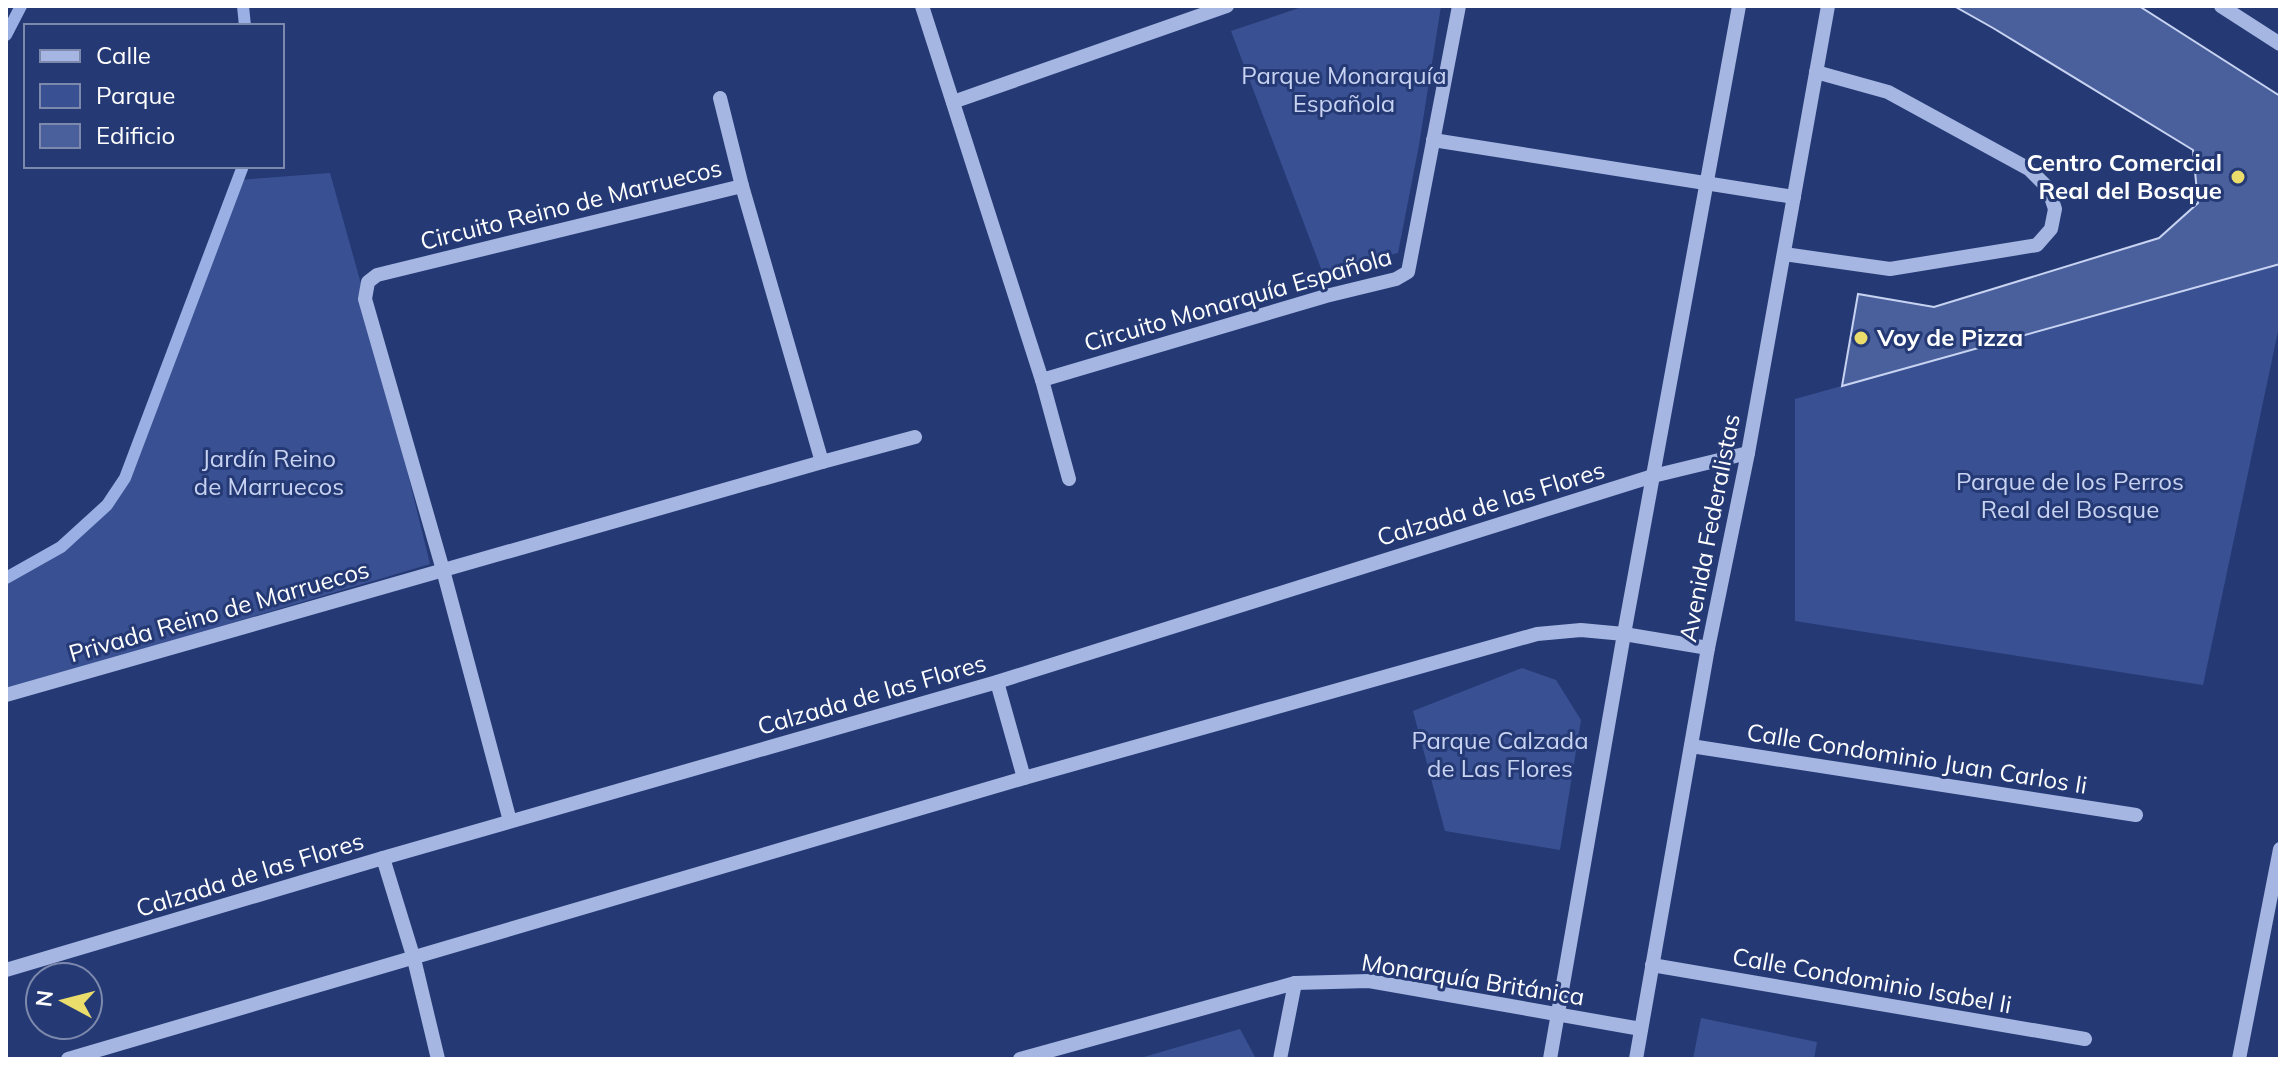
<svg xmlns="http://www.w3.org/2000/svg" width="2286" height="1065" viewBox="0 0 2286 1065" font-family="Mulish,sans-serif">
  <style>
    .green { fill: #395193 }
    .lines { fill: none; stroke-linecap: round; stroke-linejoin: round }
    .stream { stroke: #9aafe3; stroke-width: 12 }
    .building { fill: #4a609d; stroke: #c8d3f2; stroke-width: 2 }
    .minor { stroke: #a6b6e2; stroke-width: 14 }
    .poi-dot { fill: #ebdd6b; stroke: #253a75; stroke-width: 3 }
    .labels { text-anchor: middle; stroke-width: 6; stroke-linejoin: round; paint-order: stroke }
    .park-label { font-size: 24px; fill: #c8d3f2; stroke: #253a75 }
    .poi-label { font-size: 24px; font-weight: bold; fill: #fff; stroke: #253a75; text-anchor: end }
    .street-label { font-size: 24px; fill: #fff; stroke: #253a75 }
  </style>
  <rect width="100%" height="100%" fill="#253a75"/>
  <g class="green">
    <path d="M 1305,6 L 1441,6 L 1419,145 L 1398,253 L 1322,271 L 1231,31 Z"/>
    <path d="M 330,173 L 363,291 L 430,564 L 6,690 L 6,578 L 61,547 L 107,505 L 125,478 L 238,180 Z"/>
    <path d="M 2280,264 L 2280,322 L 2203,685 L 1795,621 L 1795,399 Z"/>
    <path d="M 1522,668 L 1556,680 L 1581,720 L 1560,850 L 1445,831 L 1413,711 Z"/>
    <path d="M 1701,1018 L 1817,1042 L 1814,1059 L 1693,1059 Z"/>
    <path d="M 1240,1029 L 1256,1059 L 1137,1059 Z"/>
  </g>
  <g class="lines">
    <g class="stream">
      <path d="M 243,6 L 245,26"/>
      <path d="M 6,35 L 21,6"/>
      <path d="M 6,578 L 61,547 L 107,505 L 125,478 L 243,166"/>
    </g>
  </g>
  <path class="building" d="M 1954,6 L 2139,6 L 2280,96 L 2280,264 L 1842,386 L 1858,294 L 1934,307 L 2159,238 L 2198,203 L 2193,150 L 1993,28 Z"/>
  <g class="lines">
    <g class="minor">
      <path d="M 922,6 L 1042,380 L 1069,479"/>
      <path d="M 2221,6 L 2280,44"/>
      <path d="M 720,98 L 742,186 L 822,462"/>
      <path d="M 953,102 L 1227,6"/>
      <path d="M 1433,140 L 1794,197"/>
      <path d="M 1784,254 L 1890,269 L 2037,245 L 2051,229 L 2055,209 L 2048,188 L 2029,169 L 1888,92 L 1816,72"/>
      <path d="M 1042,380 L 1326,296 L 1396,279 L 1408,272 L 1459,6"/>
      <path d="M 997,682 L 1024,778"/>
      <path d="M 6,695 L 822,462 L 915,437"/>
      <path d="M 1691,746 L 2136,815"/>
      <path d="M 510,821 L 443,570 L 365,299 L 368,282 L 377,275 L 742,186"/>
      <path d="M 383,858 L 414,959 L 438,1059"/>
      <path d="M 1652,965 L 2085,1039"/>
      <path d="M 6,970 L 383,858 L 997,682 L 1653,476 L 1748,453"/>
      <path d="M 68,1059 L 1024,778 L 1537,634 L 1581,630 L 1624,634 L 1708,648"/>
      <path d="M 1020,1059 L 1295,983 L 1369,981 L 1641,1029"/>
      <path d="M 1280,1059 L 1295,983"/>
      <path d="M 1550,1059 L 1624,634 L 1739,6"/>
      <path d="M 1636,1059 L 1708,648 L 1748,453 L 1828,6"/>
      <path d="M 2239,1059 L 2280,849"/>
    </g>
  </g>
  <g class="poi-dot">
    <circle cx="2238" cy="177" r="8"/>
    <circle cx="1861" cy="338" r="8"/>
  </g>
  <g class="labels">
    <g class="park-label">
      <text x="1344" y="84">Parque Monarquía<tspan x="1344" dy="28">Española</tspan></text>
      <text x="269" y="467">Jardín Reino<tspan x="269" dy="28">de Marruecos</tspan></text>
      <text x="2070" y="490">Parque de los Perros<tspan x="2070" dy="28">Real del Bosque</tspan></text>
      <text x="1500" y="749">Parque Calzada<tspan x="1500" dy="28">de Las Flores</tspan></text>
    </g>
    <g class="poi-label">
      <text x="2222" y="171">Centro Comercial<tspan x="2222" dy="28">Real del Bosque</tspan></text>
      <text x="1877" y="346" text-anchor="start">Voy de Pizza</text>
    </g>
    <g class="street-label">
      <text transform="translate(571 205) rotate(-14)" y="8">Circuito Reino de Marruecos</text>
      <text transform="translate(1238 300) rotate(-16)" y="8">Circuito Monarquía Española</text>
      <text transform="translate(1491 504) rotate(-17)" y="8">Calzada de las Flores</text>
      <text transform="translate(1710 528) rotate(-79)" y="8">Avenida Federalistas</text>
      <text transform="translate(219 612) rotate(-16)" y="8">Privada Reino de Marruecos</text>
      <text transform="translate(872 695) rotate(-16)" y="8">Calzada de las Flores</text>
      <text transform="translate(1917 759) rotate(9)" y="8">Calle Condominio Juan Carlos Ii</text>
      <text transform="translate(250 875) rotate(-17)" y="8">Calzada de las Flores</text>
      <text transform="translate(1473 980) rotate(9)" y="8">Monarquía Británica</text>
      <text transform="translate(1872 981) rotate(10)" y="8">Calle Condominio Isabel Ii</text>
    </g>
  </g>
  <rect width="2286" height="1065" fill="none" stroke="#ffffff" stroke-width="16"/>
  <rect x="24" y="24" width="260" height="144" fill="#253a75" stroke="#7c89ac" stroke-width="2"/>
  <rect x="40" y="50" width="40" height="12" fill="#a6b6e2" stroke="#7c89ac" stroke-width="2"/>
  <text x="96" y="64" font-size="24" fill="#ffffff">Calle</text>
  <rect x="40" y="84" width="40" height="24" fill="#395193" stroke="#7c89ac" stroke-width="2"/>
  <text x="96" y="104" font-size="24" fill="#ffffff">Parque</text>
  <rect x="40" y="124" width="40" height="24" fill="#4a609d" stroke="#7c89ac" stroke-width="2"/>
  <text x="96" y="144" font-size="24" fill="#ffffff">Edificio</text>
  <g transform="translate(64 1001) rotate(277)"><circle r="38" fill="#253a75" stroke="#7c89ac" stroke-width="2"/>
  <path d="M0-6L14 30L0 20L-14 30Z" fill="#ebdd6b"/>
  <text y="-12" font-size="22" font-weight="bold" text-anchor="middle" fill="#ffffff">N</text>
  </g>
</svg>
